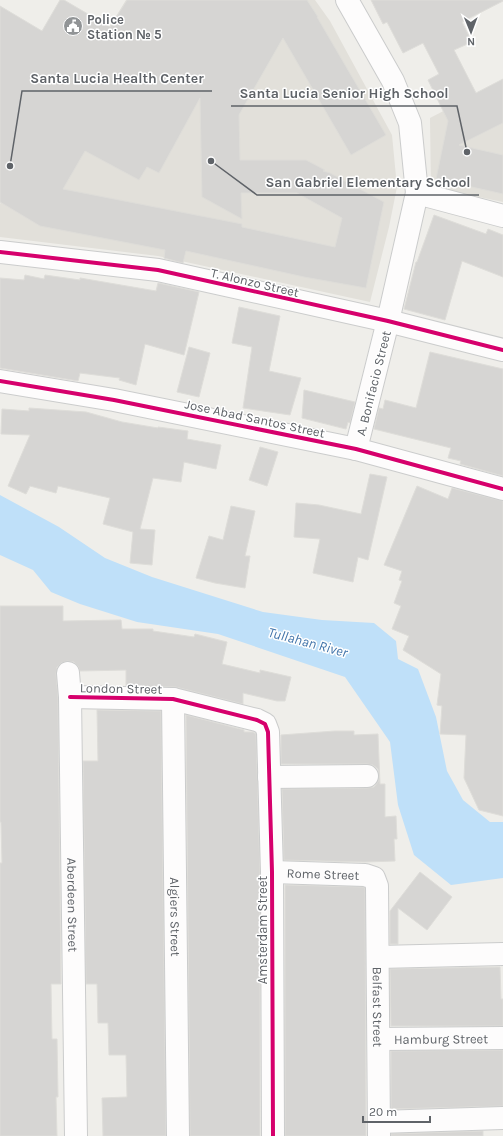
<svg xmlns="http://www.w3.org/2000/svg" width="503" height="1136" viewBox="0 0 503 1136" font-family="Karla,sans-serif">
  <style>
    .education { fill: #e2e0da }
    .water { fill: #bfe0f9 }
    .building { fill: #d6d5d3; stroke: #deddd9; fill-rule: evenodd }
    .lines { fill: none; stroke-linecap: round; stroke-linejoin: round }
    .minor-casing { stroke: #cbcccc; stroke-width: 24 }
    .minor { stroke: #fdfcfc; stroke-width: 22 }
    .cycleway-casing { stroke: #fff; stroke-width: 6 }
    .cycleway { stroke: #d6006c; stroke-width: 4 }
    .labels { text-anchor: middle; stroke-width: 3; stroke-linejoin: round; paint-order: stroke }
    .poi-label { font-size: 13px; font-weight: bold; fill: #5f6368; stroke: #fff; text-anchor: start }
    .street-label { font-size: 13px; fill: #5f6368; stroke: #fff }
    .water-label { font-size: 14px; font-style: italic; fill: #4174aa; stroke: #fff }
    .leader { fill: none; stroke: #5f6368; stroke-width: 1.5 }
    .callout-dot { fill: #5f6368; stroke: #fff; stroke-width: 1.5 }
    .callout-label { font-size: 14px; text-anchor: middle; font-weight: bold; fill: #5f6368; stroke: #fff; stroke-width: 3; stroke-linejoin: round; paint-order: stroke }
  </style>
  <rect width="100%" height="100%" fill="#efeeea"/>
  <g class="education">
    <path d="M 126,0 L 315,0 L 330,21 L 392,135 L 397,187 L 389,227 L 370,302 L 158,256 L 0,237 L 0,204 Z"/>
    <path d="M 503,80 L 503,202 L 431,187 L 430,118 Z"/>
  </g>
  <path class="water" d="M 0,495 L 59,527 L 105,558 L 152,577 L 263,612 L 322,620 L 374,623 L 396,641 L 398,659 L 418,669 L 436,717 L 447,771 L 463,800 L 490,822 L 503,822 L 503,878 L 451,885 L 414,855 L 398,805 L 390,742 L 345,677 L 218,634 L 137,622 L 80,604 L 51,592 L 33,570 L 0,555 Z"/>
  <g class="building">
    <path d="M 60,0 L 64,0 L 110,27 L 127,0 L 307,0 L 318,17 L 317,17 L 386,135 L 351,155 L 283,38 L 239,115 L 240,160 L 306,160 L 325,170 L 323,171 L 330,173 L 384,202 L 366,288 L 304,277 L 186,251 L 183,263 L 164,258 L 165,250 L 40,226 L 0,202 L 0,6 L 42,31 ZM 200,98 L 202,197 L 242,219 L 241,193 L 297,193 L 342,218 L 335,247 L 242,227 L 242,224 L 63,189 L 85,151 L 139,180 L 147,167 L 159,173 Z"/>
    <path d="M 371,0 L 503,0 L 503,1 L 462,22 L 472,42 L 454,50 L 476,93 L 503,79 L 503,123 L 459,145 L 503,155 L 503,194 L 436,179 L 448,121 L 428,80 L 439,74 L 423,43 L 403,53 L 387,22 L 383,24 Z"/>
    <path d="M 434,215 L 486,234 L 488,229 L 503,235 L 503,277 L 462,261 L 445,320 L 404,309 L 416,262 L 417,262 Z"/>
    <path d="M 25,275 L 44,279 L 45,275 L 80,280 L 80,278 L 156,291 L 158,283 L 199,292 L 184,355 L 145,344 L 136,385 L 119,380 L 120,378 L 80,373 L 78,381 L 0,368 L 0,278 L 24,280 Z"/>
    <path d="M 239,307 L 280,316 L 269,371 L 301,378 L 290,415 L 243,408 L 252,347 L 232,343 Z"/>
    <path d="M 189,347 L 210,353 L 199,397 L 177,392 Z"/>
    <path d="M 430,352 L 503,369 L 503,476 L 460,464 L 461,461 L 448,458 L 451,448 L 374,429 L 379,408 L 383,409 L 385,400 L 416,408 Z"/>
    <path d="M 304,390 L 355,402 L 350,423 L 348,422 L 346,429 L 302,418 Z"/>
    <path d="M 29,408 L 86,412 L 122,422 L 158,428 L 158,427 L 188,431 L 187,439 L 221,445 L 216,469 L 184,462 L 181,482 L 153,478 L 140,529 L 155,530 L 152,565 L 130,563 L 133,532 L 103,524 L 110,498 L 58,486 L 56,493 L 30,486 L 26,494 L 8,486 L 30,435 L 1,434 L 2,409 L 29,411 Z"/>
    <path d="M 260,447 L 278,452 L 267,486 L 249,480 Z"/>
    <path d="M 370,474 L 387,477 L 368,560 L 358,557 L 353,582 L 313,573 L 320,539 L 294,537 L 296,503 L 319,505 L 361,514 Z"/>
    <path d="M 417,486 L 448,499 L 452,488 L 503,501 L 503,816 L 479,810 L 464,778 L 466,735 L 440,734 L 442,706 L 437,705 L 441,674 L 403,650 L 409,636 L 392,629 L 401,606 L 394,603 L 402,581 L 399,580 L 402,571 L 384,565 Z"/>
    <path d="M 231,506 L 255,511 L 245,556 L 250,556 L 245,588 L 215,583 L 196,578 L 209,536 L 223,540 Z"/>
    <path d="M 0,606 L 63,606 L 63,621 L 121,620 L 122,629 L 153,629 L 153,631 L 194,637 L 195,634 L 227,642 L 222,664 L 260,673 L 260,670 L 291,677 L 285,701 L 277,701 L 243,693 L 243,704 L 176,687 L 126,686 L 126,670 L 80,671 L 78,666 L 74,662 L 67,661 L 61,663 L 57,667 L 56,674 L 58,698 L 61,984 L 51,984 L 52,1039 L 57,1039 L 58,1097 L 56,1097 L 57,1136 L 0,1136 L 0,863 L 2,863 L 1,822 L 0,822 Z"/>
    <path d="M 97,710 L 161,711 L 166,1136 L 103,1136 L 102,1098 L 127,1097 L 126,1055 L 109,1055 L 108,1023 L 98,1023 L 97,984 L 86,984 L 83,761 L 98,761 Z"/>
    <path d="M 186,715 L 244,730 L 244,732 L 253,732 L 256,734 L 260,872 L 260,1136 L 190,1136 Z"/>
    <path d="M 335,731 L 354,731 L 354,735 L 378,734 L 380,784 L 385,784 L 385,817 L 396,816 L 397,839 L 394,839 L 395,861 L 365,862 L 284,860 L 282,789 L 367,788 L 374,787 L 378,782 L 379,775 L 378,769 L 373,765 L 367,764 L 281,764 L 281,735 Z"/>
    <path d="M 420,872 L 452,897 L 427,930 L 398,908 L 398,944 L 390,944 L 390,911 Z"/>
    <path d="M 285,885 L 363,887 L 365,888 L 366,1136 L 285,1136 Z"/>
    <path d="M 500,967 L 501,999 L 503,999 L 503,1026 L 391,1026 L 390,969 Z"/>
    <path d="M 503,1050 L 503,1106 L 391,1109 L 391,1051 Z"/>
    <path d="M 483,1131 L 483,1136 L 391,1136 L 391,1134 Z"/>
  </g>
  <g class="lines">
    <g class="minor-casing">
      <g id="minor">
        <path d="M 347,0 L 393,81 L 410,123 L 417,193 L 388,321 L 356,449"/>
        <path d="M 417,193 L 503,216"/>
        <path d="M 0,252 L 158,270 L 388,321 L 503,350"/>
        <path d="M 0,381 L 114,400 L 356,449 L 503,489"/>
        <path id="s1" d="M 68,673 L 70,697 L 76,1136"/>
        <path d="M 70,697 L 173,699 L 257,720 L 265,724 L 268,732 L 272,872 L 273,1136"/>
        <path id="s2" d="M 173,699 L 178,1136"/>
        <path d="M 269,777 L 367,776"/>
        <path id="s3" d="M 272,872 L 365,875 L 374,878 L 377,886 L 379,1136"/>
        <path d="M 379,957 L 503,954"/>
        <path id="s4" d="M 379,1039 L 503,1038"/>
        <path d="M 379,1122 L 503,1118"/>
      </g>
    </g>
    <use href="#minor" class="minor"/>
    <g class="cycleway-casing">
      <g id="cycleway">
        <path d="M 0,252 L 158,270 L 388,321 L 503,350"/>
        <path d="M 0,381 L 114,400 L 356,449 L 503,489"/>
        <path d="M 70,697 L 173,699 L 257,720 L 265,724 L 268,732 L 272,872 L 273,1136"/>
      </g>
    </g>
    <use href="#cycleway" class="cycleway"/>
  </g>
  <defs>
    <g id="civic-disc" transform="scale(1)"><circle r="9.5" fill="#919496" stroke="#fff"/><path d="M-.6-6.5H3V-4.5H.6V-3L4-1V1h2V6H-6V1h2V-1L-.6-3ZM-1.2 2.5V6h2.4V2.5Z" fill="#fff"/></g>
  </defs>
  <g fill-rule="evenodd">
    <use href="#civic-disc" x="73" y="26"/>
  </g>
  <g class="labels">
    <g class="poi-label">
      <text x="87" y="24">Police<tspan x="87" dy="15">Station № 5</tspan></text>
    </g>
    <g class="street-label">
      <text transform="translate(255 282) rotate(13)" y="5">T. Alonzo Street</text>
      <text transform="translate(373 383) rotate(-76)" y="5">A. Bonifacio Street</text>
      <text transform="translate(255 418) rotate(12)" y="5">Jose Abad Santos Street</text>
      <text transform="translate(121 688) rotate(1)" y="5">London Street</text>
      <text dy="5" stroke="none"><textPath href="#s3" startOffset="51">Rome Street</textPath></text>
      <text dy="5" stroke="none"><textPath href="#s1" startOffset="232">Aberdeen Street</textPath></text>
      <text dy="5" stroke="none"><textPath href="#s2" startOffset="218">Algiers Street</textPath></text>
      <text transform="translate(262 930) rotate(-90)" y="5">Amsterdam Street</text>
      <text dy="5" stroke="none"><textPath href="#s3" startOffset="232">Belfast Street</textPath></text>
      <text dy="5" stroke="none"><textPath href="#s4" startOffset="62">Hamburg Street</textPath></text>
    </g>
    <g class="water-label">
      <text transform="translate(308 642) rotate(15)" y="5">Tullahan River</text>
    </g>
  </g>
  <path class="leader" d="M10 166L22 91H212M467 152L457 106H231M211 161L257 195H479"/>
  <g class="callout-dot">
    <circle cx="10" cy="166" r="4"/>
    <circle cx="467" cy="152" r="4"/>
    <circle cx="211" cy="161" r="4"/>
  </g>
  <g class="callout-label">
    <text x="117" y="83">Santa Lucia Health Center</text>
    <text x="344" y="98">Santa Lucia Senior High School</text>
    <text x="368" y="187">San Gabriel Elementary School</text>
  </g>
  <g transform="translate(471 32) rotate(179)" stroke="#ffffff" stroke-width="3" paint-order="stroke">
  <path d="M0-3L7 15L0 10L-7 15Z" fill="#5f6368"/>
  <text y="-6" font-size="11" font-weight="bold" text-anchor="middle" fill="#5f6368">N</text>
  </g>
  <path d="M363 1116v6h67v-6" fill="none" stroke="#5f6368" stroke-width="2"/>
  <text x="369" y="1116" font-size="12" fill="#5f6368" stroke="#ffffff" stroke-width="3" paint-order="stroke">20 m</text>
</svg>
